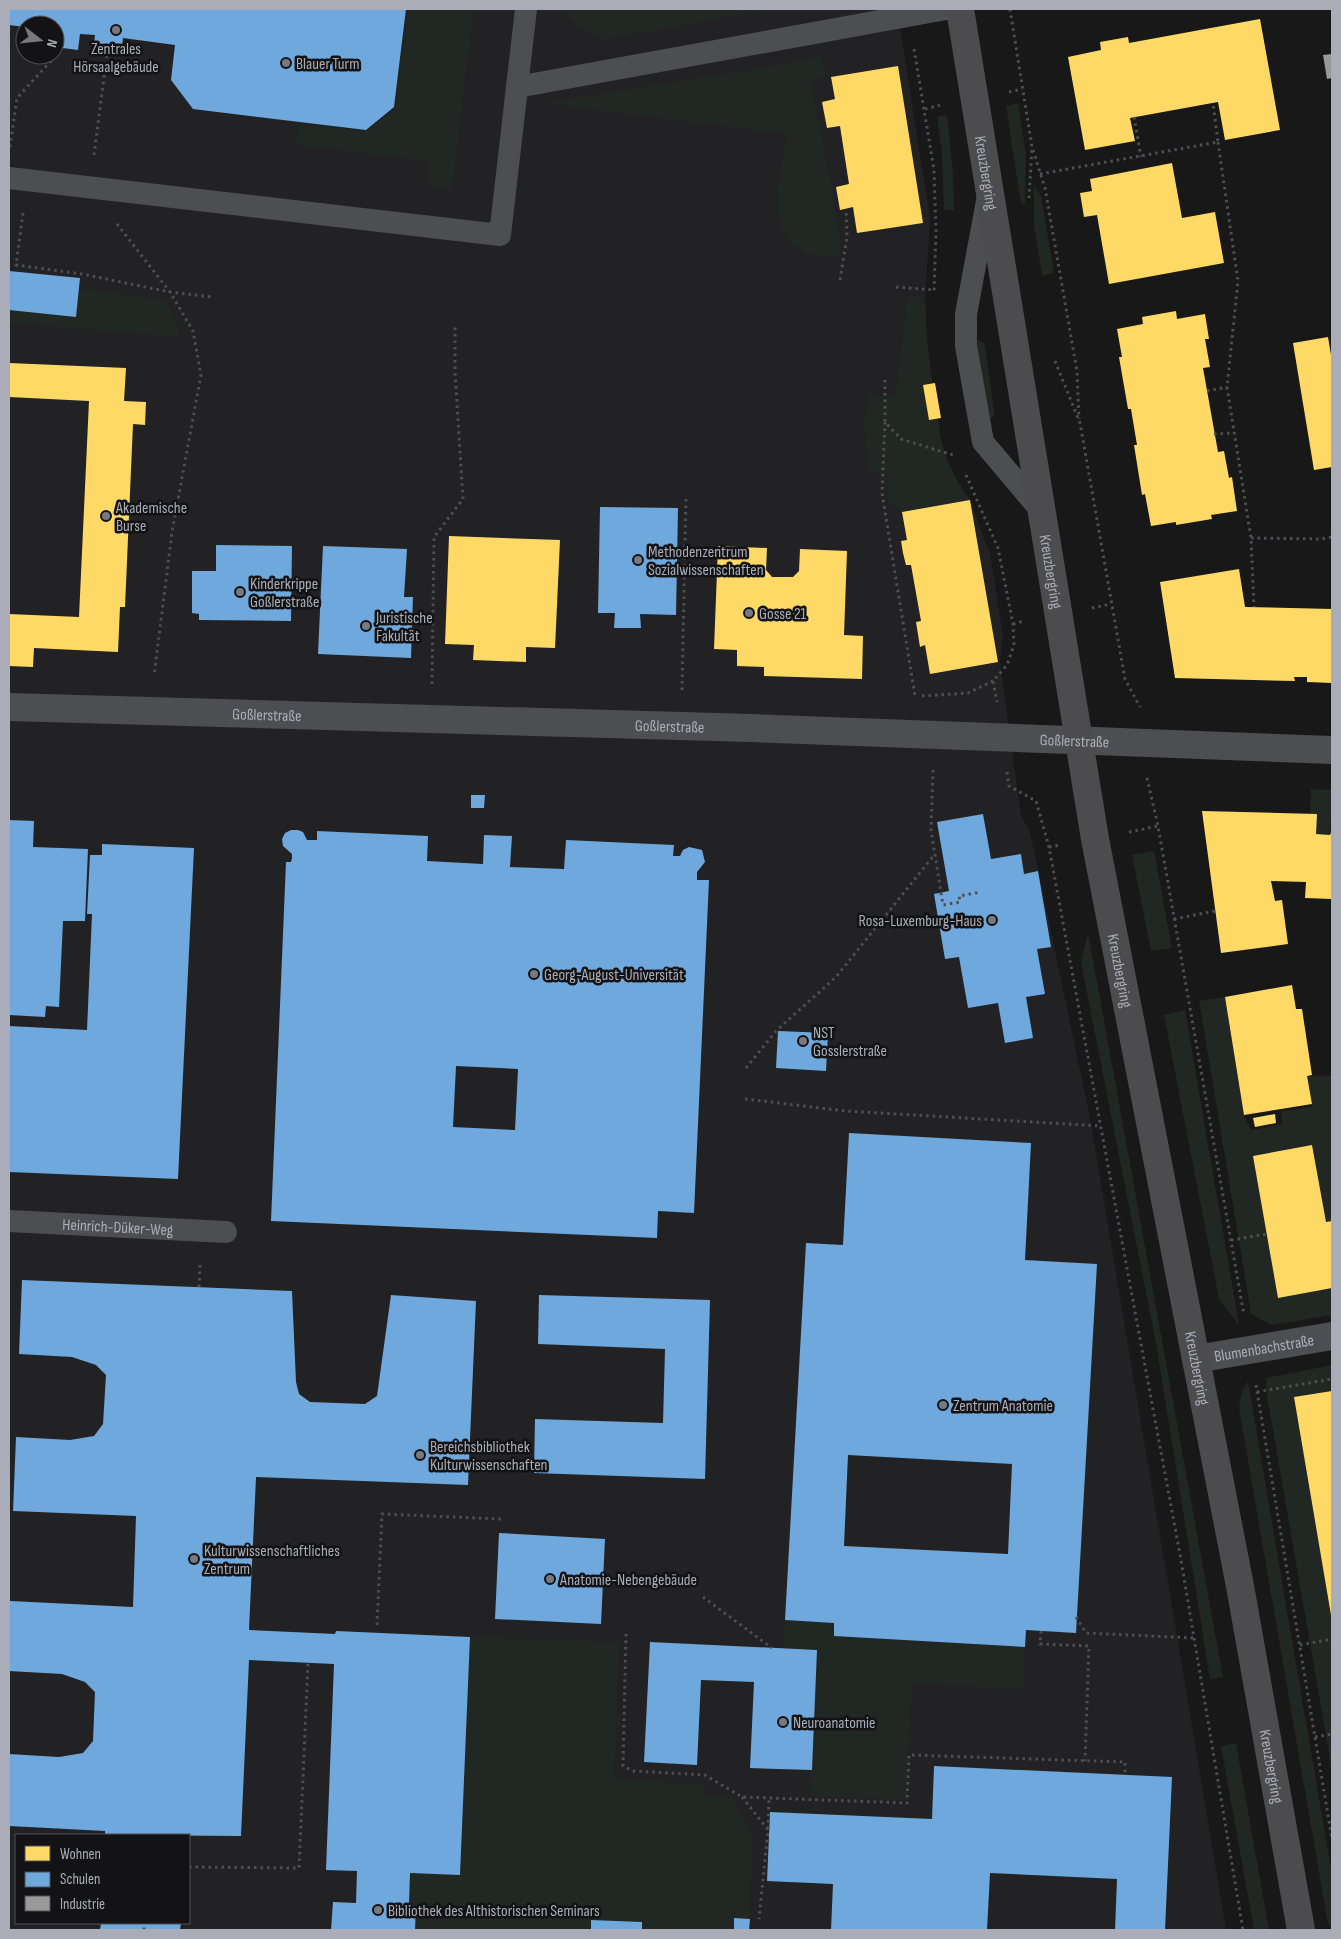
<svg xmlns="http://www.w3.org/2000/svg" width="1341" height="1939" viewBox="0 0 1341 1939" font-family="'Sofia Sans Condensed',sans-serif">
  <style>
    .built { fill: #222224; fill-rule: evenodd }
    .green { fill: #212722 }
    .homes { fill: #ffd966 }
    .schools { fill: #6fa8dc; fill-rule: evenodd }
    .industry { fill: #999 }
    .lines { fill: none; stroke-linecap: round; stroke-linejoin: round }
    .path { stroke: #4e4f52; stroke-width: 3; stroke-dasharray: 2.5 4; stroke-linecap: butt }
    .lane { stroke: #4d4e51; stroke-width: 22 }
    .street { stroke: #4d4e51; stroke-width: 28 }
    .secondary { stroke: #4c4c4f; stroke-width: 28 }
    .poi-dot { fill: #777980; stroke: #131214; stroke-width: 2 }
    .labels { text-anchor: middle; stroke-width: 5; stroke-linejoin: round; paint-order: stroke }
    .poi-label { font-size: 16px; fill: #aaadb8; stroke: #131214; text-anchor: start }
    .street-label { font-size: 16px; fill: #aaadb8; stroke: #131214 }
  </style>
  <rect width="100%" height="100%" fill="#181818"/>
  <path class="built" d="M 9,9 L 897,9 L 930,218 L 925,302 L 927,339 L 932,383 L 923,385 L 929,420 L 938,419 L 941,446 L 956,480 L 970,500 L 990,554 L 1003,635 L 1000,662 L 1021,815 L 1030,832 L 1091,1123 L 1226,1930 L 9,1930 ZM 25,25 L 55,25 L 55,55 L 25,55 ZM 16,1835 L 189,1835 L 189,1923 L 16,1923 Z"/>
  <g class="green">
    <path d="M 408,9 L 474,9 L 452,188 L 427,185 L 429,161 L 296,145 L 298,124 L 366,132 L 395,109 Z"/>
    <path d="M 565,9 L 771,9 L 602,40 C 587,33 571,25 565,9 Z"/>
    <path d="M 821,56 L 826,77 L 811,80 L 841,241 L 839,258 C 828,256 811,256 801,250 C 760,227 784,171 786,134 L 542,103 L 762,68 Z"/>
    <path d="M 1018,103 L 1026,155 L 1025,203 L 1021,204 L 1006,106 Z"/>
    <path d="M 947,115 L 953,173 L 954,210 L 944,210 L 942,153 L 937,117 Z"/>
    <path d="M 1034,186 L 1041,196 L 1054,273 L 1042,276 L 1034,225 Z"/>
    <path d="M 79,289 L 166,300 L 176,319 L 180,337 L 9,323 L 9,310 L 76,317 Z"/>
    <path d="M 908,295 L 920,296 L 925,302 L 927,339 L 932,383 L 923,385 L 929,420 L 938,419 C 942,453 950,471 970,500 L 902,512 L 888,500 L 887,475 L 869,472 L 864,423 L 868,394 L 895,398 Z"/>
    <path d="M 978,340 L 984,343 L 985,347 L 994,409 L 994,417 L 987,419 L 974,344 Z"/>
    <path d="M 1311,789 L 1332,790 L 1330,835 L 1316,834 L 1310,814 Z"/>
    <path d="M 1154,851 L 1172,948 L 1151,951 L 1132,855 Z"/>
    <path d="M 1088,932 L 1223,1677 L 1210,1679 L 1157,1349 L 1081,962 Z"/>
    <path d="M 1225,997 L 1244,1115 L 1251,1130 L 1282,1124 L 1281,1111 L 1312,1107 L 1307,1076 L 1332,1076 L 1332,1315 L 1272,1325 L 1251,1314 L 1199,1001 Z"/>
    <path d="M 1185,1010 L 1239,1325 L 1219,1299 L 1164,1015 Z"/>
    <path d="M 1332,1365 L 1332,1770 L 1267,1396 L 1266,1378 Z"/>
    <path d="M 1248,1381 L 1332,1875 L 1332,1930 L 1327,1919 L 1239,1408 L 1241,1394 Z"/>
    <path d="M 785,1620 L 834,1623 L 834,1636 L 1025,1647 L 1023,1689 L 912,1684 L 906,1800 L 810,1796 L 817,1650 L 783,1648 Z"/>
    <path d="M 470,1637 L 619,1642 L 614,1780 L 703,1784 L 703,1796 L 733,1798 L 752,1835 L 750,1919 L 734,1918 L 734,1930 L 642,1930 L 642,1922 L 591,1920 L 591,1930 L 415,1930 L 416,1906 L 409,1905 L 410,1873 L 460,1874 Z"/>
    <path d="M 1236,1743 L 1269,1930 L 1254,1930 L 1221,1746 Z"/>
  </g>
  <g class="homes">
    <path d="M 1260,19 L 1280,130 L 1225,140 L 1218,102 L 1130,118 L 1135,141 L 1085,150 L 1068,57 L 1101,50 L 1100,42 L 1128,37 L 1129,43 Z"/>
    <path d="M 898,66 L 923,223 L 857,233 L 853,207 L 840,210 L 836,187 L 849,184 L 840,126 L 827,128 L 822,102 L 835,99 L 831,77 Z"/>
    <path d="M 1172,163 L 1182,218 L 1215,212 L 1224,263 L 1109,284 L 1097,215 L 1084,217 L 1080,193 L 1092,191 L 1090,179 Z"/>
    <path d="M 1176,311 L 1177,319 L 1205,314 L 1209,339 L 1205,339 L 1210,367 L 1203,368 L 1218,452 L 1224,451 L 1229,478 L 1232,477 L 1237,511 L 1211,515 L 1212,519 L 1176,525 L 1176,522 L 1151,526 L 1145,494 L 1142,495 L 1134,445 L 1137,445 L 1131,409 L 1128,409 L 1119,357 L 1122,357 L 1117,329 L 1143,324 L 1142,317 Z"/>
    <path d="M 1328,337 L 1332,361 L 1332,467 L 1314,470 L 1293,343 Z"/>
    <path d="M 9,363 L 126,368 L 124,401 L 146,402 L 145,425 L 133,424 L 125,607 L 120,607 L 118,652 L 34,648 L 33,667 L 9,666 L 9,614 L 79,617 L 89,401 L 9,397 Z"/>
    <path d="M 935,383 L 941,418 L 929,420 L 923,385 Z"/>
    <path d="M 970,500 L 998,662 L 930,674 L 925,645 L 920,647 L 916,622 L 921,621 L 911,565 L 906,565 L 903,553 L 901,541 L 907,540 L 902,512 Z"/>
    <path d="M 449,536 L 560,540 L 555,648 L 526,647 L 526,662 L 473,660 L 474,645 L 445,644 Z"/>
    <path d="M 718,546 L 767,548 L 766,570 L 772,577 L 793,577 L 799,571 L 800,549 L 847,551 L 844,635 L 863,636 L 862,679 L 764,676 L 764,667 L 737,666 L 737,650 L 714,649 Z"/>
    <path d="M 1239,569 L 1245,607 L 1332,609 L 1332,683 L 1307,682 L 1307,677 L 1294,677 L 1295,681 L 1175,678 L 1160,582 Z"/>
    <path d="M 1202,811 L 1317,814 L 1316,834 L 1330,835 L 1332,830 L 1332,899 L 1305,898 L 1306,882 L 1271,881 L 1275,901 L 1282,900 L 1288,944 L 1221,953 Z"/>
    <path d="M 1292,985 L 1296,1009 L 1302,1009 L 1312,1075 L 1307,1076 L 1312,1104 L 1244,1115 L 1225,997 Z"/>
    <path d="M 1275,1114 L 1276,1123 L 1255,1127 L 1253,1118 Z"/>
    <path d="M 1312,1145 L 1326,1222 L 1332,1221 L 1332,1288 L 1278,1298 L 1253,1156 Z"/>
    <path d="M 1332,1391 L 1332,1615 L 1331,1615 L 1294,1397 Z"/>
  </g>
  <g class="schools">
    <path d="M 9,9 L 406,9 L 394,107 L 366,130 L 193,109 L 171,80 L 175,45 L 123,38 L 121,55 L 93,52 L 95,35 L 80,34 L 78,50 L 55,47 L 55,25 L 25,25 L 25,27 L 9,25 Z"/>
    <path d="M 9,271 L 80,278 L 76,317 L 9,310 Z"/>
    <path d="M 600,507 L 678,508 L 676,615 L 640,614 L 641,628 L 614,628 L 615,613 L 598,613 Z"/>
    <path d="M 216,545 L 292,546 L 291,621 L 199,620 L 199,614 L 192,613 L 192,571 L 216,571 Z"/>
    <path d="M 323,546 L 407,549 L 404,597 L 413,597 L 411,658 L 318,654 Z"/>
    <path d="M 471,795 L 485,795 L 484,808 L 471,808 Z"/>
    <path d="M 983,814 L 991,859 L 1021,854 L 1024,874 L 1038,871 L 1051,947 L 1037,949 L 1045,994 L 1026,997 L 1033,1038 L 1005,1043 L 998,1003 L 968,1008 L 959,957 L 945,959 L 934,894 L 949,891 L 937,822 Z"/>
    <path d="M 9,820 L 34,821 L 33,847 L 88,849 L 85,921 L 63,921 L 59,1007 L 46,1006 L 45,1017 L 9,1015 Z"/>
    <path d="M 291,830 L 298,830 L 303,832 L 307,840 L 317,840 L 317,831 L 428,836 L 427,861 L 483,864 L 484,835 L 512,836 L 510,867 L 564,869 L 566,840 L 674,845 L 673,856 L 680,856 L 683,850 L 689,847 L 702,850 L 705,862 L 697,872 L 697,880 L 709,880 L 694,1213 L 658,1211 L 657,1238 L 271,1221 L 286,862 L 291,862 L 292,858 L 292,854 L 283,846 L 282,839 L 285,833 ZM 456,1066 L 518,1069 L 515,1130 L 453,1127 Z"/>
    <path d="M 102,844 L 194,848 L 178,1179 L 9,1172 L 9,1026 L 87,1030 L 92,914 L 87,914 L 90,855 L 102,855 Z"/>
    <path d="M 778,1031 L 828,1033 L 826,1071 L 776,1068 Z"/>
    <path d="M 849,1133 L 1031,1143 L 1025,1260 L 1097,1264 L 1076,1633 L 1026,1630 L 1025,1647 L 834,1636 L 834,1623 L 785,1620 L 806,1243 L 843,1245 ZM 848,1455 L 1012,1464 L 1008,1554 L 844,1546 Z"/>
    <path d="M 22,1280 L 292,1291 L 296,1382 L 299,1394 L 310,1402 L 365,1404 L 377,1396 L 391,1295 L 476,1301 L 468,1485 L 256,1477 L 249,1630 L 335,1634 L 336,1631 L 470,1637 L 460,1875 L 410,1873 L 409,1905 L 416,1906 L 415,1930 L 331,1930 L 333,1902 L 356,1903 L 357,1871 L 326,1870 L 334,1664 L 249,1660 L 241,1836 L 105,1835 L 105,1831 L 9,1826 L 9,1754 L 59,1757 L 83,1753 L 93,1741 L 95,1692 L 85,1682 L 62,1674 L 9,1671 L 10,1601 L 133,1607 L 136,1516 L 13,1511 L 16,1437 L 70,1440 L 94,1436 L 103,1424 L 106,1375 L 96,1365 L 72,1357 L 19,1354 Z"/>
    <path d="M 539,1295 L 710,1300 L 705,1479 L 534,1473 L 535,1419 L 663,1423 L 665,1349 L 538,1344 Z"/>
    <path d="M 499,1533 L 605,1539 L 601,1624 L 495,1619 Z"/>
    <path d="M 650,1642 L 817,1650 L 812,1770 L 750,1768 L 754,1682 L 701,1680 L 697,1765 L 644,1762 Z"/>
    <path d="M 934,1766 L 1172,1777 L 1165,1930 L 1115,1930 L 1117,1879 L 990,1873 L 987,1930 L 831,1930 L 833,1884 L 767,1881 L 770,1812 L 932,1819 Z"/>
    <path d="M 734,1918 L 750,1919 L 749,1930 L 734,1930 Z"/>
    <path d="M 591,1920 L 642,1922 L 642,1930 L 591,1930 Z"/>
    <path d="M 101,1923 L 181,1923 L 180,1930 L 100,1930 Z"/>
  </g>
  <path class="industry" d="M 1332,54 L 1332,78 L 1327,79 L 1323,55 Z"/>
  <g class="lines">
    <g class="path">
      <path d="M 1010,9 L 1032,147 L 1029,198"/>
      <path d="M 914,49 L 934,170 L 936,231 L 934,291"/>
      <path d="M 1009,92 L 1022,89"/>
      <path d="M 925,109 L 941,105"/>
      <path d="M 1134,117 L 1141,157"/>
      <path d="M 1218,142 L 1238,281 L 1227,387 L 1251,538 L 1254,607"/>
      <path d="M 10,147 L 17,98 L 63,48"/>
      <path d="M 1033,150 L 1045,188 L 1077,371 L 1079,419"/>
      <path d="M 94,155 L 107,54"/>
      <path d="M 1040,174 L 1218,142 L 1213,103"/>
      <path d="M 23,213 L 16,265 L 82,274 L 170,292 L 213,297"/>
      <path d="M 117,224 L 170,292 L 193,331 L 201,375 L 172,532 L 154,676"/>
      <path d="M 840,280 L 847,237 L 846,209"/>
      <path d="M 896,287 L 934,290"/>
      <path d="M 1055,361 L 1080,423 L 1125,679 L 1140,707"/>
      <path d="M 885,380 L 885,422 L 901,439 L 953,455"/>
      <path d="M 1207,391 L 1227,387"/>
      <path d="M 885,422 L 882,493 L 915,696"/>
      <path d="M 1214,434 L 1234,433"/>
      <path d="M 966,475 L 998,548 L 1013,624 L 1014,645 L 1007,665 L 993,681 L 997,702"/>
      <path d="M 1251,538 L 1321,539 L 1332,537"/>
      <path d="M 1092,608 L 1111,604"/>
      <path d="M 1013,624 L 1024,621"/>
      <path d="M 432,684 L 434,537 L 463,499 L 455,372 L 455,327"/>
      <path d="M 682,690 L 686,496"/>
      <path d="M 922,696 L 968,693 L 993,681"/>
      <path d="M 933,770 L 931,830 L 943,905 L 960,902 L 959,896 L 981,892"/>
      <path d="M 1007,772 L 1009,786 L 1036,801 L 1049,847 L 1181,1560 L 1243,1930"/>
      <path d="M 1147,778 L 1158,826 L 1244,1315"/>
      <path d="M 1129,832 L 1158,826"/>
      <path d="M 1049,847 L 1061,845"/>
      <path d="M 1174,919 L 1215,911"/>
      <path d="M 746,1068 L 777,1030 L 836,977 L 935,854"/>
      <path d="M 745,1099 L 846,1111 L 1101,1126"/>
      <path d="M 1231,1240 L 1267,1234"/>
      <path d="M 199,1287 L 200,1264"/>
      <path d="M 1256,1385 L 1332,1839"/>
      <path d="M 1257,1392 L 1332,1379"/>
      <path d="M 703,1597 L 772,1648"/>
      <path d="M 1076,1617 L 1086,1633 L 1194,1638"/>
      <path d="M 377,1625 L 382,1514 L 501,1519"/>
      <path d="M 1041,1631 L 1040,1644 L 1089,1646 L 1085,1761"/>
      <path d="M 626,1634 L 623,1766 L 633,1771 L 705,1775 L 742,1797 L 907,1803 L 909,1755 L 1125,1762 L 1125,1775"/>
      <path d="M 1300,1645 L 1332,1639"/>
      <path d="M 1315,1737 L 1332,1734"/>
      <path d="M 742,1797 L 768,1830 L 759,1919"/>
      <path d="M 768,1829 L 769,1798"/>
      <path d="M 189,1867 L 299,1868 L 308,1663"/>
      <path d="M 144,1930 L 144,1923"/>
    </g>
    <g class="lane">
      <path d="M 517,87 L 946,9"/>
      <path d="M 9,178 L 500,235 L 526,9"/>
      <path d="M 987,201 L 966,314 L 966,346 L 983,442 L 1042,512"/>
      <path id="s1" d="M 9,1221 L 226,1232"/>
    </g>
    <g class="street">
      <path id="s2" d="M 9,707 L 751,728 L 1332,750"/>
      <path id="s3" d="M 1196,1359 L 1332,1336"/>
    </g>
    <path class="secondary" id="s4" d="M 960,9 L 1095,839 L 1240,1586 L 1301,1930"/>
  </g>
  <g class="poi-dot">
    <circle cx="116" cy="30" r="5"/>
    <circle cx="286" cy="63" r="5"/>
    <circle cx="106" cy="516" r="5"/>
    <circle cx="638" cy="560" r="5"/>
    <circle cx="240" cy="592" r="5"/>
    <circle cx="749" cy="613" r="5"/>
    <circle cx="366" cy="626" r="5"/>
    <circle cx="992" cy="920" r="5"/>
    <circle cx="534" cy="974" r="5"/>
    <circle cx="803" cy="1041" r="5"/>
    <circle cx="943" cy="1405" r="5"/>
    <circle cx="420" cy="1455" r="5"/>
    <circle cx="194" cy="1559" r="5"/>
    <circle cx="550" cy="1579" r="5"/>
    <circle cx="783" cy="1722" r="5"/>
    <circle cx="378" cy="1910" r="5"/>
  </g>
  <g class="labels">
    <g class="poi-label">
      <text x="116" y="54" text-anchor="middle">Zentrales<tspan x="116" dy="18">Hörsaalgebäude</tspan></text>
      <text x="296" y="69">Blauer Turm</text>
      <text x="116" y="513">Akademische<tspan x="116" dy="18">Burse</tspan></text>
      <text x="648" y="557">Methodenzentrum<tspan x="648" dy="18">Sozialwissenschaften</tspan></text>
      <text x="250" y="589">Kinderkrippe<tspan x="250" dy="18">Goßlerstraße</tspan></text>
      <text x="759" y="619">Gosse 21</text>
      <text x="376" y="623">Juristische<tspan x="376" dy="18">Fakultät</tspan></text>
      <text x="982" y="926" text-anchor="end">Rosa-Luxemburg-Haus</text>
      <text x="544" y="980">Georg-August-Universität</text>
      <text x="813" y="1038">NST<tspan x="813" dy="18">Gosslerstraße</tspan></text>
      <text x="953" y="1411">Zentrum Anatomie</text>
      <text x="430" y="1452">Bereichsbibliothek<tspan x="430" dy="18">Kulturwissenschaften</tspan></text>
      <text x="204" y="1556">Kulturwissenschaftliches<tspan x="204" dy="18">Zentrum</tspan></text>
      <text x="560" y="1585">Anatomie-Nebengebäude</text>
      <text x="793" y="1728">Neuroanatomie</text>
      <text x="388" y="1916">Bibliothek des Althistorischen Seminars</text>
    </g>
    <g class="street-label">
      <text dy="6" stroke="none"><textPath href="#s4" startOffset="166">Kreuzbergring</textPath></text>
      <text dy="6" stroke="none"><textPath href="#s4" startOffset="570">Kreuzbergring</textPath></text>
      <text dy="6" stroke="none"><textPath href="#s2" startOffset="258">Goßlerstraße</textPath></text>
      <text dy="6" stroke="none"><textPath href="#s2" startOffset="661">Goßlerstraße</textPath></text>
      <text dy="6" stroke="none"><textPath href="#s2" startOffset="1066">Goßlerstraße</textPath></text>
      <text dy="6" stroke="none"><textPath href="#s4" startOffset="975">Kreuzbergring</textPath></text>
      <text dy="6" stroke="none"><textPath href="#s1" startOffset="109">Heinrich-Düker-Weg</textPath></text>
      <text dy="6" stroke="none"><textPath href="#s3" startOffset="69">Blumenbachstraße</textPath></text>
      <text dy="6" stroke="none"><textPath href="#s4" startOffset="1380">Kreuzbergring</textPath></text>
      <text dy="6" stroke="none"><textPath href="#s4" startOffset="1785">Kreuzbergring</textPath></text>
    </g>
  </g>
  <rect width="1341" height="1939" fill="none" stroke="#aaadb8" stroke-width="20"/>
  <rect x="15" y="1834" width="175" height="90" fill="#131214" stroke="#4f5056"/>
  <rect x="25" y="1846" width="25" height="15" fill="#ffd966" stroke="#4f5056"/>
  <text x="60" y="1859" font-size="15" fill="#aaadb8">Wohnen</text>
  <rect x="25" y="1872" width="25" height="15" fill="#6fa8dc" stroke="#4f5056"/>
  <text x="60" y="1884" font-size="15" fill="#aaadb8">Schulen</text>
  <rect x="25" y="1896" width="25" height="15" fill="#999999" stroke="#4f5056"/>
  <text x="60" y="1909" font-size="15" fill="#aaadb8">Industrie</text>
  <g transform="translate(40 40) rotate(106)"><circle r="24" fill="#131214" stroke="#4f5056"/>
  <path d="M0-4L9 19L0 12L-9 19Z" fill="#777980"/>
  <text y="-8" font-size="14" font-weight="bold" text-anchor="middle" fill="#aaadb8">N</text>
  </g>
</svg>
